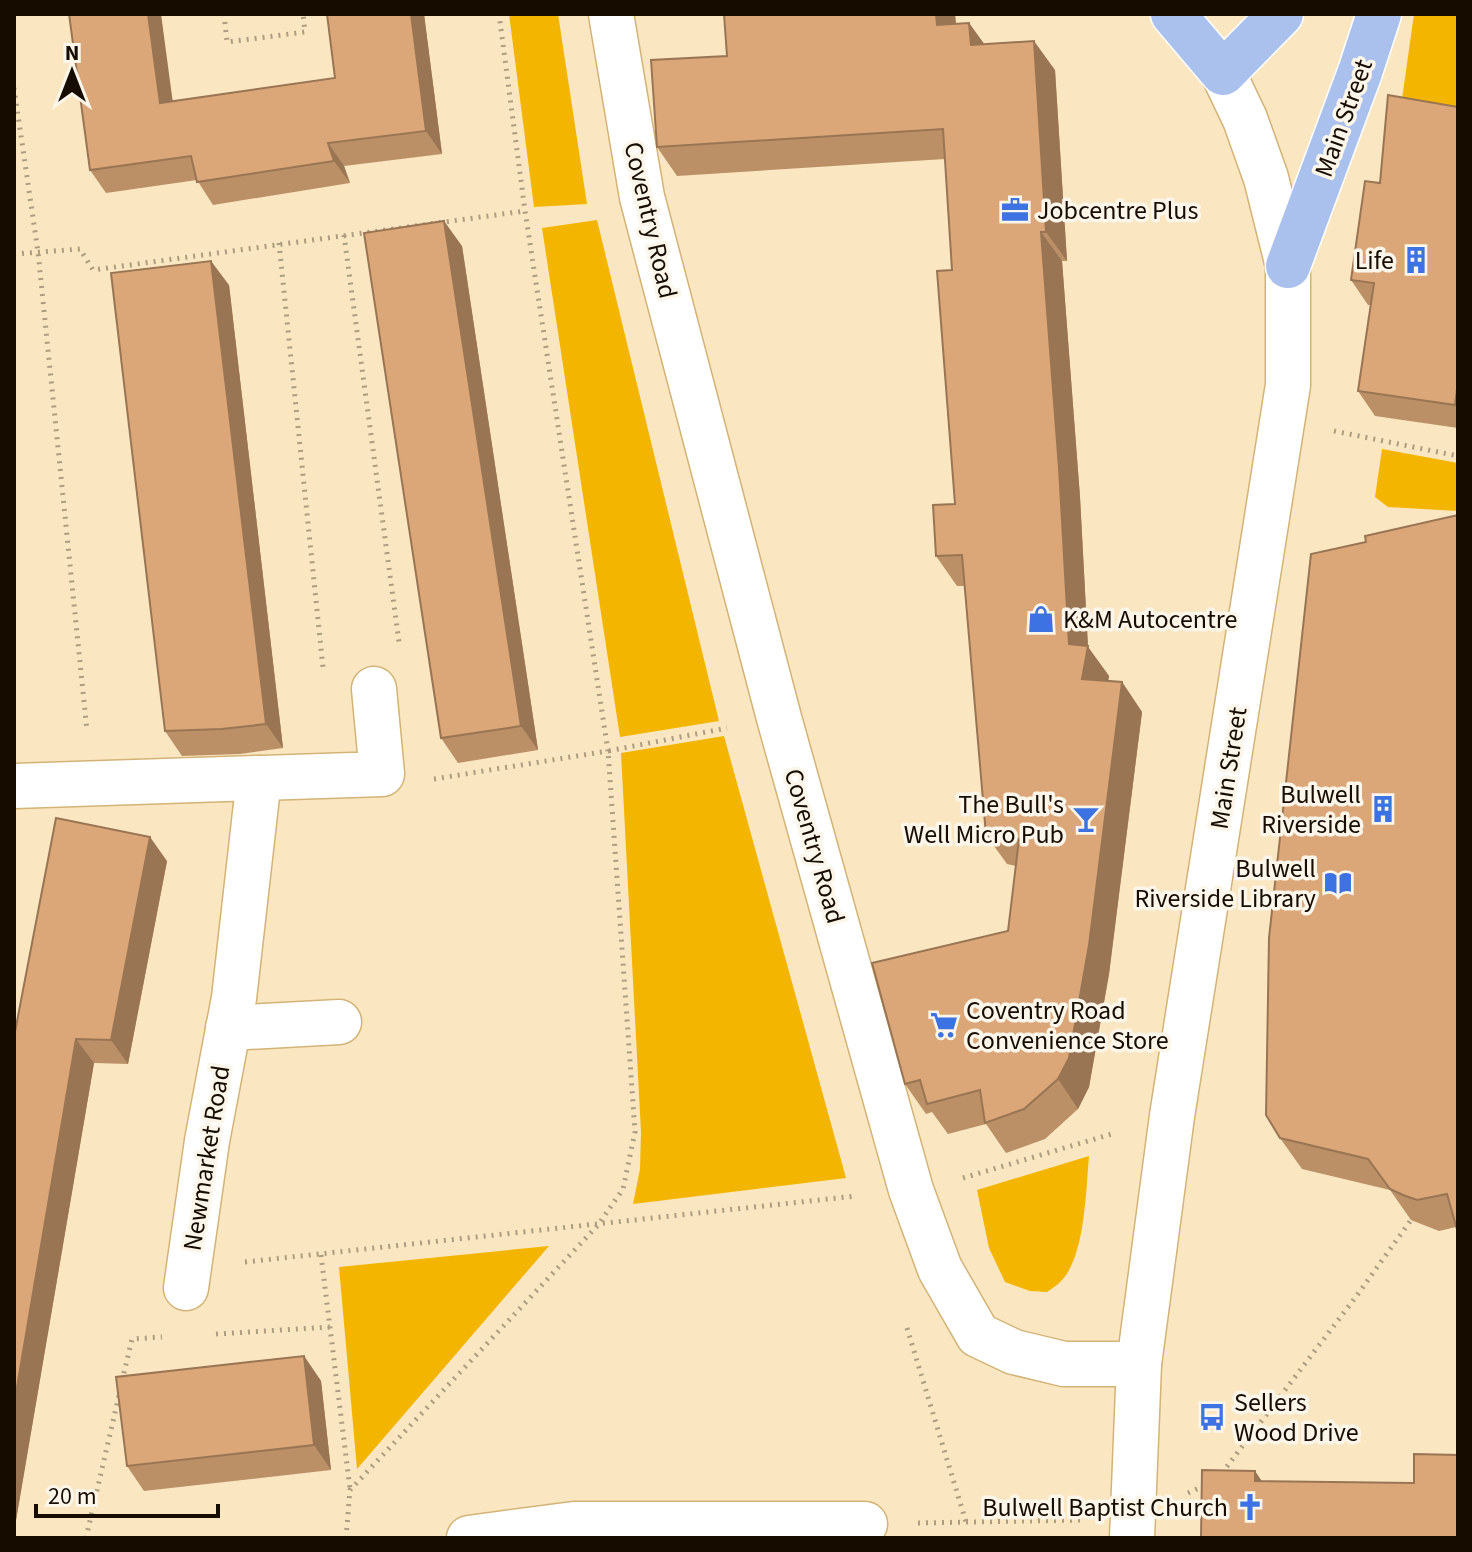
<svg xmlns="http://www.w3.org/2000/svg" width="1472" height="1552" viewBox="0 0 1472 1552" font-family="'Source Sans 3',sans-serif">
  <style>
    .green { fill: #f4b500 }
    .lines { fill: none; stroke-linecap: round; stroke-linejoin: round }
    .minor-casing { stroke: #d3b376; stroke-width: 47 }
    .major-casing { stroke: #fff; stroke-width: 47 }
    .path { stroke: #ad9d80; stroke-width: 5; stroke-dasharray: 2 6; stroke-linecap: butt }
    .minor { stroke: #fff; stroke-width: 44 }
    .major { stroke: #aac1ee; stroke-width: 44 }
    .wall { fill: #bc9067 }
    .shaded-wall { fill: #997554 }
    .building { fill: #dba778; stroke: #997554; stroke-width: 2 }
    .labels { text-anchor: middle; stroke-width: 7; stroke-linejoin: round; paint-order: stroke }
    .street-label { font-size: 26px; fill: #170c00; stroke: #fcf6ea }
    .poi-label { font-size: 26px; fill: #170c00; stroke: #fcf6ea; text-anchor: end }
  </style>
  <rect width="100%" height="100%" fill="#fae7c2"/>
  <g class="green">
    <path d="M 509,14 L 558,14 L 587,204 L 534,207 Z"/>
    <path d="M 1414,14 L 1458,14 L 1458,109 L 1402,99 Z"/>
    <path d="M 597,220 L 719,721 L 620,737 L 542,228 Z"/>
    <path d="M 1382,449 L 1458,463 L 1458,511 L 1388,507 L 1375,497 Z"/>
    <path d="M 724,736 L 846,1178 L 633,1204 L 640,1169 L 641,1132 L 621,753 Z"/>
    <path d="M 1089,1156 C 1086,1189 1085,1256 1062,1280 C 1058,1285 1052,1288 1047,1292 L 1030,1291 L 1005,1282 L 989,1248 L 977,1190 Z"/>
    <path d="M 549,1246 L 357,1469 L 339,1267 Z"/>
  </g>
  <g class="lines">
    <g class="minor-casing">
      <g id="minor">
        <path d="M 611,14 L 642,197 L 779,718 L 911,1190 L 940,1269 L 978,1335 L 1014,1352 L 1064,1364 L 1139,1364"/>
        <path d="M 14,786 L 382,774 L 374,689"/>
        <path d="M 228,1028 L 339,1022"/>
        <path d="M 186,1288 L 207,1141 L 234,998 L 259,778"/>
        <path d="M 469,1538 L 574,1524 L 865,1524"/>
        <path d="M 1132,1538 L 1139,1364 L 1172,1116 L 1288,385 L 1288,266 L 1266,178 L 1245,119 L 1223,73"/>
      </g>
    </g>
    <g class="major-casing">
      <g id="major">
        <path d="M 1173,14 L 1223,73 L 1281,14"/>
        <path d="M 1288,266 L 1360,72 L 1379,14"/>
      </g>
    </g>
    <g class="path">
      <path d="M 224,14 L 227,42 L 305,32 L 303,14"/>
      <path d="M 14,88 L 38,252 L 87,731"/>
      <path d="M 344,235 L 399,642"/>
      <path d="M 279,243 L 323,668"/>
      <path d="M 14,254 L 80,249 L 93,270 L 525,211"/>
      <path d="M 1334,431 L 1458,456"/>
      <path d="M 434,779 L 608,751 L 525,211 L 499,14"/>
      <path d="M 963,1178 L 1115,1133"/>
      <path d="M 321,1255 L 350,1489"/>
      <path d="M 245,1262 L 856,1196"/>
      <path d="M 907,1328 L 966,1522"/>
      <path d="M 216,1334 L 330,1327"/>
      <path d="M 122,1381 L 132,1339 L 162,1337"/>
      <path d="M 1222,1473 L 1358,1294 L 1411,1220"/>
      <path d="M 1188,1493 L 1208,1484"/>
      <path d="M 918,1523 L 1080,1520"/>
      <path d="M 86,1538 L 120,1391"/>
      <path d="M 346,1538 L 350,1490 L 598,1225 L 623,1189 L 635,1132 L 608,751 L 727,728"/>
    </g>
    <use href="#minor" class="minor"/>
    <use href="#major" class="major"/>
  </g>
  <g class="wall">
    <path d="M 327,14 L 424,14 L 442,154 L 344,166 L 350,183 L 213,205 L 197,180 L 106,193 L 90,170 L 172,101 L 335,78 Z"/>
    <path d="M 955,14 L 956,24 L 969,23 L 984,44 L 1055,70 L 1067,261 L 1062,261 L 1080,497 L 1088,647 L 1109,676 L 1108,681 L 1122,682 L 1142,712 L 1109,974 L 1089,1087 L 1078,1109 L 1045,1139 L 1006,1153 L 986,1124 L 948,1134 L 932,1112 L 926,1114 L 905,1084 L 1008,931 L 1016,866 L 1007,864 L 986,835 L 965,586 L 957,586 L 936,556 L 955,504 L 952,270 L 945,159 L 677,176 L 657,147 Z"/>
    <path d="M 1458,107 L 1458,428 L 1375,416 L 1358,391 L 1371,305 L 1368,305 L 1351,280 L 1380,183 Z"/>
    <path d="M 462,246 L 538,750 L 458,763 L 441,738 Z"/>
    <path d="M 229,285 L 283,748 L 240,754 L 182,756 L 165,731 Z"/>
    <path d="M 1366,542 L 1456,1227 L 1439,1231 L 1411,1220 L 1390,1190 L 1302,1169 L 1280,1138 Z"/>
    <path d="M 167,861 L 128,1064 L 94,1063 L 14,1532 L 14,1037 Z"/>
    <path d="M 304,1356 L 321,1381 L 331,1470 L 144,1491 L 127,1466 Z"/>
  </g>
  <g class="shaded-wall">
    <path d="M 148,14 L 161,14 L 176,126 L 160,103 Z"/>
    <path d="M 411,14 L 424,14 L 442,154 L 426,131 Z"/>
    <path d="M 936,14 L 955,14 L 958,54 L 937,25 Z"/>
    <path d="M 969,23 L 990,52 L 971,45 Z"/>
    <path d="M 1034,41 L 1055,70 L 1067,261 L 1046,232 Z"/>
    <path d="M 328,143 L 344,166 L 350,183 L 334,161 Z"/>
    <path d="M 444,221 L 462,246 L 538,750 L 521,726 Z"/>
    <path d="M 1041,232 L 1062,261 L 1080,497 L 1088,647 L 1109,676 L 1103,709 L 1082,679 L 1069,644 Z"/>
    <path d="M 211,261 L 229,285 L 283,748 L 266,724 Z"/>
    <path d="M 1458,382 L 1458,409 L 1455,405 Z"/>
    <path d="M 1122,682 L 1142,712 L 1109,974 L 1089,1087 L 1078,1109 L 1058,1079 Z"/>
    <path d="M 150,837 L 167,861 L 128,1064 L 111,1040 Z"/>
    <path d="M 76,1039 L 94,1063 L 14,1532 L 14,1405 Z"/>
    <path d="M 304,1356 L 321,1381 L 331,1470 L 314,1445 Z"/>
    <path d="M 1255,1471 L 1276,1502 L 1255,1481 Z"/>
  </g>
  <g class="building">
    <path d="M 69,14 L 148,14 L 160,103 L 335,78 L 327,14 L 411,14 L 426,131 L 328,143 L 334,161 L 197,182 L 191,156 L 90,170 Z"/>
    <path d="M 724,14 L 936,14 L 937,25 L 969,23 L 971,45 L 1034,41 L 1046,232 L 1041,232 L 1059,468 L 1069,644 L 1088,646 L 1082,679 L 1122,682 L 1089,945 L 1069,1058 L 1058,1079 L 1024,1109 L 985,1123 L 980,1090 L 927,1104 L 920,1080 L 905,1084 L 872,963 L 1008,931 L 1019,839 L 986,835 L 962,555 L 936,556 L 933,505 L 955,504 L 937,271 L 952,270 L 943,129 L 657,147 L 651,60 L 727,56 Z"/>
    <path d="M 1388,95 L 1458,107 L 1458,382 L 1455,405 L 1358,391 L 1374,283 L 1351,280 L 1365,181 L 1380,183 Z"/>
    <path d="M 444,221 L 521,726 L 441,738 L 364,233 Z"/>
    <path d="M 211,261 L 266,724 L 222,729 L 165,731 L 111,273 Z"/>
    <path d="M 1458,515 L 1458,1233 L 1447,1194 L 1417,1200 L 1403,1195 L 1390,1189 L 1368,1159 L 1280,1138 L 1266,1115 L 1269,938 L 1311,554 L 1366,542 L 1365,536 Z"/>
    <path d="M 56,818 L 150,837 L 111,1040 L 76,1039 L 14,1405 L 14,1037 Z"/>
    <path d="M 304,1356 L 314,1445 L 127,1466 L 116,1377 Z"/>
    <path d="M 1414,1454 L 1458,1455 L 1458,1538 L 1201,1538 L 1202,1470 L 1255,1471 L 1255,1481 L 1414,1483 Z"/>
  </g>
  <defs>
    <g id="office-bare" transform="scale(2.16)"><path d="M-6-3h4V-5.5h4V-3h4V5H-6ZM-1-4.5V-3h2v-1.5ZM-6 0V1H6V0Z" fill="#3d72e2" stroke="#fcf6ea" stroke-width="2.5" paint-order="stroke"/></g>
    <g id="building-bare" transform="scale(2.16)"><path d="M-4-6H4V6H1V3H-1V6H-4ZM-2.5-4.3h1.7v1.8h-1.7ZM.8-4.3h1.7v1.8H.8ZM-2.5-1h1.7V.8h-1.7ZM.8-1h1.7V.8H.8Z" fill="#3d72e2" stroke="#fcf6ea" stroke-width="2.5" paint-order="stroke"/></g>
    <g id="shop-bare" transform="scale(2.16)"><path d="M-5-2.5h2.3a2.7 3.5 0 0 1 5.4 0H5L5.5 6h-11ZM-1.5-2.5h3a1.5 2.3 0 0 0-3 0Z" fill="#3d72e2" stroke="#fcf6ea" stroke-width="2.5" paint-order="stroke"/></g>
    <g id="bar-bare" transform="scale(2.16)"><path d="M-6-5H6L.8 .8V4.5H3.5V6h-7V4.5H-.8V.8Z" fill="#3d72e2" stroke="#fcf6ea" stroke-width="2.5" paint-order="stroke"/></g>
    <g id="library-bare" transform="scale(2.16)"><path d="M-6-4Q-3-5.5-.7-3.5V5Q-3 3-6 4ZM6-4Q3-5.5 .7-3.5V5Q3 3 6 4Z" fill="#3d72e2" stroke="#fcf6ea" stroke-width="2.5" paint-order="stroke"/></g>
    <g id="supermarket-bare" transform="scale(2.16)"><path d="M-6-5.5h2.5l.6 2H6L4.5 2H-2.5L-4.4-4H-6ZM-1.5 3.2a1.3 1.3 0 1 0 .1 0ZM3 3.2a1.3 1.3 0 1 0 .1 0Z" fill="#3d72e2" stroke="#fcf6ea" stroke-width="2.5" paint-order="stroke"/></g>
    <g id="bus-bare" transform="scale(2.16)"><path d="M-5-6H5V4H4V6H2V4H-2V6H-4V4H-5ZM-3.5-4V0h7V-4ZM-3.5 1.2v1.5H-2V1.2ZM2 1.2v1.5H3.5V1.2Z" fill="#3d72e2" stroke="#fcf6ea" stroke-width="2.5" paint-order="stroke"/></g>
    <g id="church-bare" transform="scale(2.16)"><path d="M-1.2-6h2.4v3.5h3.3v2.4h-3.3V6h-2.4V-.1h-3.3v-2.4h3.3Z" fill="#3d72e2" stroke="#fcf6ea" stroke-width="2.5" paint-order="stroke"/></g>
  </defs>
  <g fill-rule="evenodd">
    <use href="#office-bare" x="1015" y="210"/>
    <use href="#building-bare" x="1416" y="260"/>
    <use href="#shop-bare" x="1041" y="619"/>
    <use href="#building-bare" x="1383" y="809"/>
    <use href="#bar-bare" x="1086" y="819"/>
    <use href="#library-bare" x="1338" y="883"/>
    <use href="#supermarket-bare" x="944" y="1025"/>
    <use href="#bus-bare" x="1212" y="1417"/>
    <use href="#church-bare" x="1250" y="1507"/>
  </g>
  <g class="labels">
    <g class="street-label">
      <text transform="translate(1343 118) rotate(-70)" y="9">Main Street</text>
      <text transform="translate(651 220) rotate(77)" y="9">Coventry Road</text>
      <text transform="translate(1228 768) rotate(-81)" y="9">Main Street</text>
      <text transform="translate(815 846) rotate(74)" y="9">Coventry Road</text>
      <text transform="translate(206 1158) rotate(-81)" y="9">Newmarket Road</text>
    </g>
    <g class="poi-label">
      <text x="1037" y="219" text-anchor="start">Jobcentre Plus</text>
      <text x="1394" y="269">Life</text>
      <text x="1063" y="628" text-anchor="start">K&amp;M Autocentre</text>
      <text x="1361" y="803">Bulwell<tspan x="1361" dy="30">Riverside</tspan></text>
      <text x="1064" y="813">The Bull's<tspan x="1064" dy="30">Well Micro Pub</tspan></text>
      <text x="1316" y="877">Bulwell<tspan x="1316" dy="30">Riverside Library</tspan></text>
      <text x="966" y="1019" text-anchor="start">Coventry Road<tspan x="966" dy="30">Convenience Store</tspan></text>
      <text x="1234" y="1411" text-anchor="start">Sellers<tspan x="1234" dy="30">Wood Drive</tspan></text>
      <text x="1228" y="1516">Bulwell Baptist Church</text>
    </g>
  </g>
  <rect width="1472" height="1552" fill="none" stroke="#170c00" stroke-width="32"/>
  <g transform="translate(72 72)" stroke="#fcf6ea" stroke-width="6" paint-order="stroke">
  <path d="M0-6L14 30L0 20L-14 30Z" fill="#170c00"/>
  <text y="-12" font-size="22" font-weight="bold" text-anchor="middle" fill="#170c00">N</text>
  </g>
  <path d="M36 1504v12h182v-12" fill="none" stroke="#170c00" stroke-width="4"/>
  <text x="48" y="1504" font-size="24" fill="#170c00" stroke="#fcf6ea" stroke-width="6" paint-order="stroke">20 m</text>
</svg>
